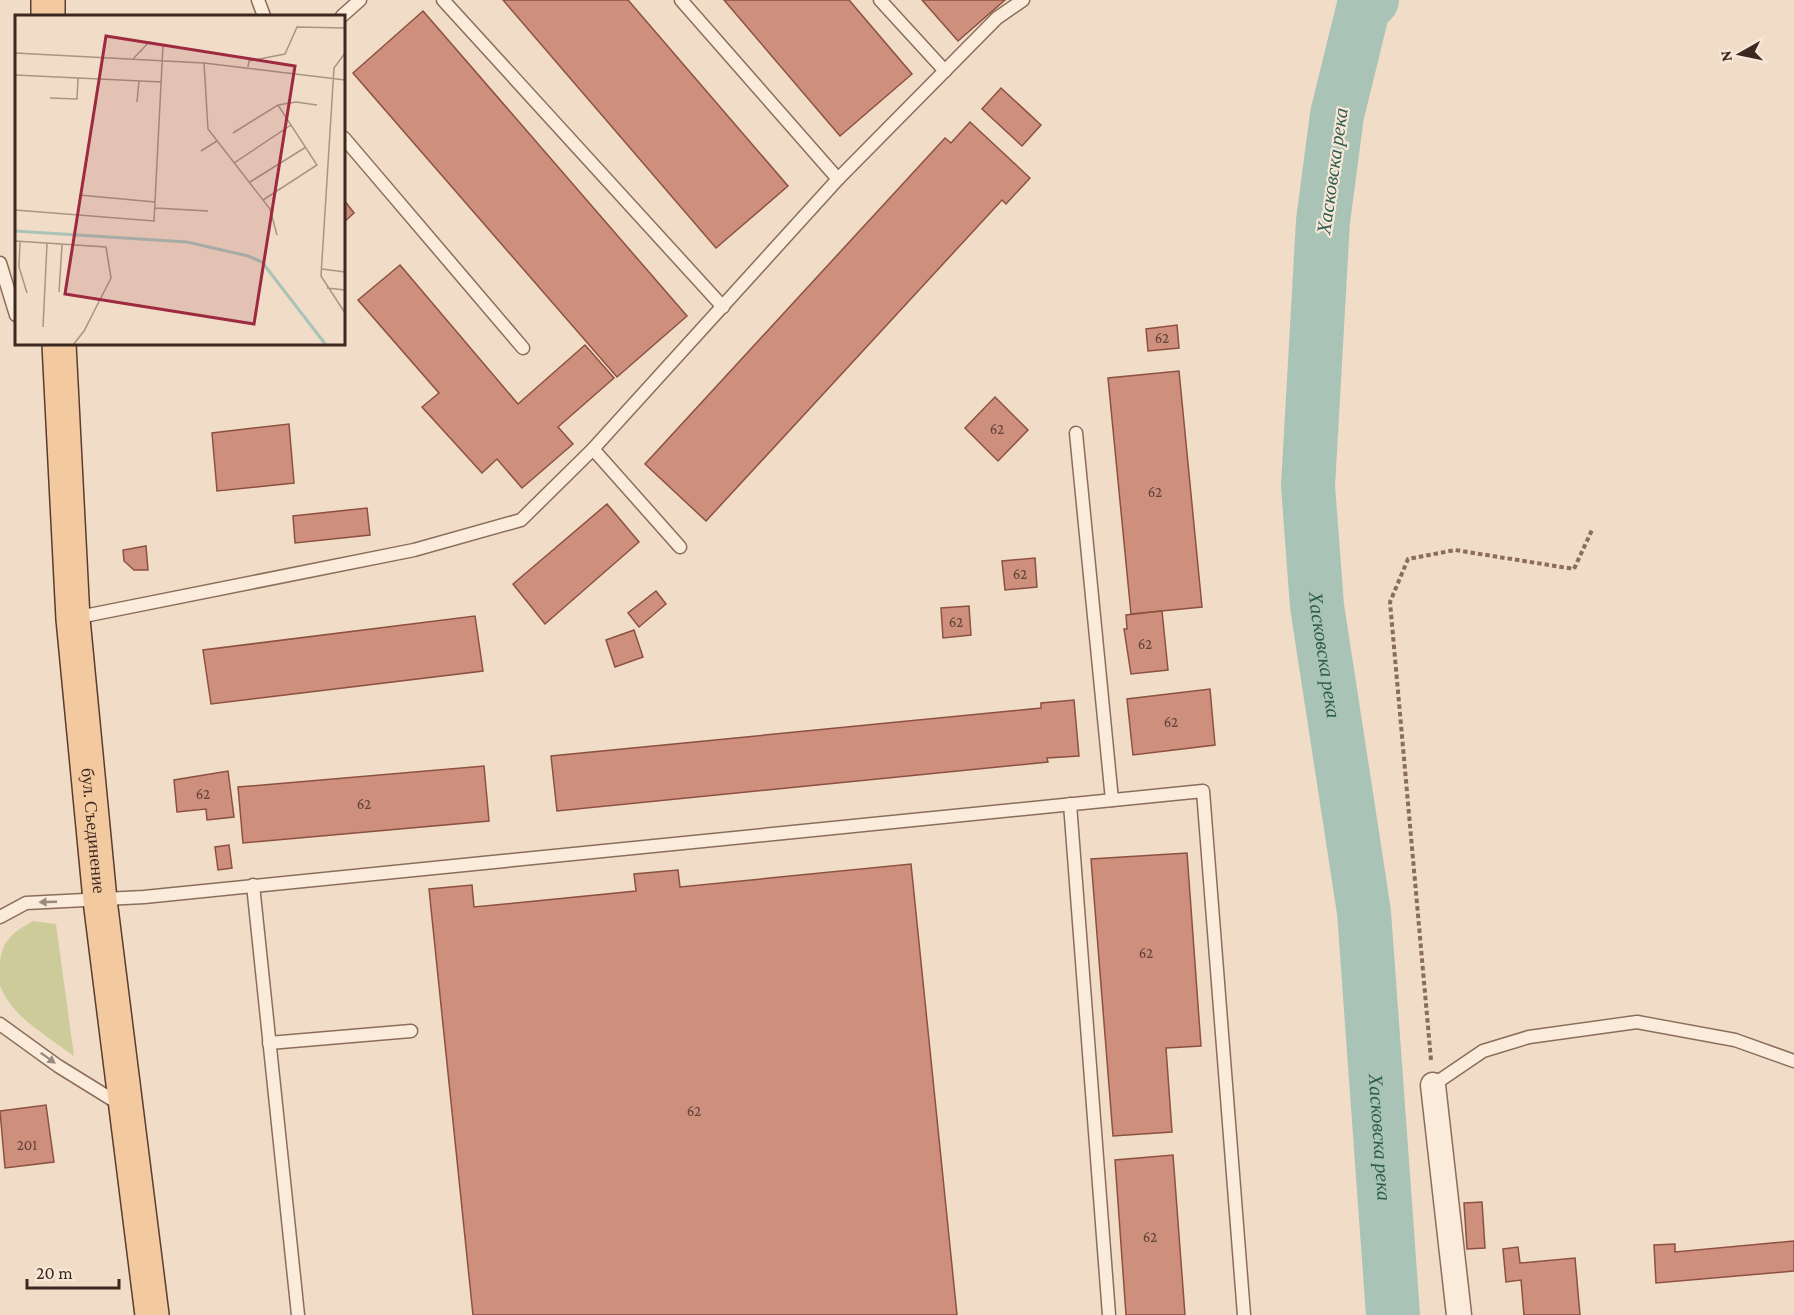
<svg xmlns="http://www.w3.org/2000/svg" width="1794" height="1315" viewBox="0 0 1794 1315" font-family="'Crimson Pro',serif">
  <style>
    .green { fill: #cecb9b }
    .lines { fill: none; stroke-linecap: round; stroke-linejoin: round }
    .river { stroke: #a9c4b7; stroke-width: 54 }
    .building { fill: #ce8f7d; stroke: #8c5141; stroke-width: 1.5 }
    .lane-casing { stroke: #8c6d5c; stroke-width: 15 }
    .street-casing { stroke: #8c6d5c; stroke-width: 27 }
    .primary-casing { stroke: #5a3c30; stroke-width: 36 }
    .path { stroke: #8c6d5c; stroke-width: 4; stroke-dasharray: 4.5 3; stroke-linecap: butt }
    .lane { stroke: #faebdb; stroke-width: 12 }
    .street { stroke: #faebdb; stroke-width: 24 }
    .primary { stroke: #f3c9a0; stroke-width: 33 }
    .oneway { fill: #9b8a7e }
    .labels { text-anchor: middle; stroke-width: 4.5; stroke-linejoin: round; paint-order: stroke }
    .number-label { font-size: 15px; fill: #604237 }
    .street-label { font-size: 18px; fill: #3c2820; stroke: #f7e8d7 }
    .water-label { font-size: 20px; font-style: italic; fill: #2f5c51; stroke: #f7e8d7 }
    .inset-river { fill: none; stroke: #a9c4b7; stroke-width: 3 }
    .inset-road { fill: none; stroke: #a89484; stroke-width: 1.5 }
    .view { fill: #9d2a40; fill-opacity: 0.15; stroke: #9d2a40; stroke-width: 3 }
    .inset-edge { fill: none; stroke: #3c2820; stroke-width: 3 }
  </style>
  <rect width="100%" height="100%" fill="#f0dcc7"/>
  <path class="green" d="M 33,921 L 56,924 L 74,1056 C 50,1038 10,1016 0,985 C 0,980 0,972 0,966 C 0,942 13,932 33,921 Z"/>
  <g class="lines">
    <path class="river" id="s1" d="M 1372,0 L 1363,9 L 1337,115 L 1323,221 L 1308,486 L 1317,606 L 1364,912 L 1393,1315"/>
  </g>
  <g class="building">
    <path d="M 503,0 L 628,0 L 788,186 L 716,248 Z"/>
    <path d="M 724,0 L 849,0 L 912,74 L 840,136 Z"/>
    <path d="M 922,0 L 1005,0 L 958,41 Z"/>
    <path d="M 423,11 L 687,316 L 617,377 L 353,73 Z"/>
    <path d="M 1001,88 L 1041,125 L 1022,146 L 982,109 Z"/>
    <path d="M 970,122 L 1030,178 L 1006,204 L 1002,200 L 706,521 L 645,464 L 945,138 L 951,143 Z"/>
    <path d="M 344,200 L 354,213 L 344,222 Z"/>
    <path d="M 400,265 L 518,404 L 585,345 L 614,378 L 558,427 L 573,444 L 522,488 L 497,459 L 482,473 L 422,407 L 439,393 L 358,300 Z"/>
    <path d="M 1177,325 L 1179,348 L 1148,351 L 1146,329 Z"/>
    <path d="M 1179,371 L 1202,607 L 1131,614 L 1108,378 Z"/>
    <path d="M 995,397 L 1028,430 L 998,461 L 965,428 Z"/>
    <path d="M 289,424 L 294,483 L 217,491 L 212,433 Z"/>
    <path d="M 607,504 L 639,542 L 545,624 L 513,584 Z"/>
    <path d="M 367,508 L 370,535 L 295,543 L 293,516 Z"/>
    <path d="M 146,546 L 148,570 L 134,570 L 124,561 L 123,550 Z"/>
    <path d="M 1035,558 L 1037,587 L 1005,590 L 1002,561 Z"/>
    <path d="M 656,591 L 666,604 L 639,627 L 628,613 Z"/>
    <path d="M 969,606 L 971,635 L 943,638 L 941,608 Z"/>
    <path d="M 1162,611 L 1168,670 L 1131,674 L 1124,629 L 1127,629 L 1126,615 Z"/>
    <path d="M 475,616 L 483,671 L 211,704 L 203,650 Z"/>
    <path d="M 634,630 L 643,657 L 615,667 L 606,640 Z"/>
    <path d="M 1210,689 L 1215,745 L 1133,755 L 1127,699 Z"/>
    <path d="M 1074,700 L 1079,756 L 1047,758 L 1048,762 L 557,811 L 551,756 L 1041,708 L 1041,703 Z"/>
    <path d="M 484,766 L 489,821 L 243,843 L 238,787 Z"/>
    <path d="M 228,771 L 234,817 L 207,820 L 206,809 L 177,812 L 174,780 Z"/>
    <path d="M 229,845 L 232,868 L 218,870 L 215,847 Z"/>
    <path d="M 1187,853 L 1201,1046 L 1166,1048 L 1172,1132 L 1113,1136 L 1091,859 Z"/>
    <path d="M 911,864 L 957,1315 L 473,1315 L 429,889 L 472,885 L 474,907 L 636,891 L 634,874 L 678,870 L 680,887 Z"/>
    <path d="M 46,1105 L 54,1162 L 5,1168 L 0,1111 Z"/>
    <path d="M 1173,1155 L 1185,1315 L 1126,1315 L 1115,1160 Z"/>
    <path d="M 1482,1202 L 1485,1248 L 1467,1249 L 1464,1203 Z"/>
    <path d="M 1794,1241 L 1794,1271 L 1656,1283 L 1654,1245 L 1675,1244 L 1675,1252 Z"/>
    <path d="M 1518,1247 L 1520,1263 L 1575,1258 L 1580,1315 L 1524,1315 L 1521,1280 L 1506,1282 L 1503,1249 Z"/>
  </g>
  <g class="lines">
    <g class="lane-casing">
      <g id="lane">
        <path d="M 258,0 L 264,16"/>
        <path d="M 443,0 L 723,307"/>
        <path d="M 681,0 L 838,179"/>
        <path d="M 880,0 L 945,71"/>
        <path d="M 342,16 L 360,0"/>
        <path d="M 344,138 L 523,348"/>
        <path d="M 0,263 L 16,315"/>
        <path d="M 1076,433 L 1112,800"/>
        <path d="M 593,449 L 680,547"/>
        <path d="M 74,618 L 414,550 L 521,520 L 593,449 L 838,179 L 997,18 L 1023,0"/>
        <path d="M 1070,804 L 1109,1315"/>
        <path d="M 253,885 L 298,1315"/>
        <path d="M 0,917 L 26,903 L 144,897 L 1203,791 L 1244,1315"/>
        <path d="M 0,1024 L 58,1066 L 121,1105"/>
        <path d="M 269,1043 L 411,1031"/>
        <path d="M 1433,1085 L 1483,1051 L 1529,1037 L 1637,1022 L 1735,1040 L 1794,1061"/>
      </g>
    </g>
    <g class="street-casing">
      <path id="street" d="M 1433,1085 L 1459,1315"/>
    </g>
    <g class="primary-casing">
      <g id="primary">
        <path d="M 48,0 L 48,16"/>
        <path id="s2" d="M 59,344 L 73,619 L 100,900 L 152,1315"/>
      </g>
    </g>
    <path class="path" d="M 1431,1060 L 1390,602 L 1408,559 L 1455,550 L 1574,569 L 1592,530"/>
    <use href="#lane" class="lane"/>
    <use href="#street" class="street"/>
    <use href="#primary" class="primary"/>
  </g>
  <defs><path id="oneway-solid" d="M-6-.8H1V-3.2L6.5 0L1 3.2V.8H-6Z" transform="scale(1.5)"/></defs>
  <g class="oneway">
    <use href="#oneway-solid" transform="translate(48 902) rotate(178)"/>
    <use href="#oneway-solid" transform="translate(48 1058) rotate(36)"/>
  </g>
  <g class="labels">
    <g class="number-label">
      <text x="1162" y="343">62</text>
      <text x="997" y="434">62</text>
      <text x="1155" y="497">62</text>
      <text x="1020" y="579">62</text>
      <text x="956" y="627">62</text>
      <text x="1145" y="649">62</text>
      <text x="1171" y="727">62</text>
      <text x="203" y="799">62</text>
      <text x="364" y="809">62</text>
      <text x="1146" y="958">62</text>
      <text x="694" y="1116">62</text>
      <text x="27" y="1150">201</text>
      <text x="1150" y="1242">62</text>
    </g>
    <g class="street-label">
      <text dy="6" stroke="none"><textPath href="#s2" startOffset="488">бул. Съединение</textPath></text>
    </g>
    <g class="water-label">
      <text transform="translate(1332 171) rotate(-82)" y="7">Хасковска река</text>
      <text dy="7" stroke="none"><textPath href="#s1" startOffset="664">Хасковска река</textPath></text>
      <text dy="7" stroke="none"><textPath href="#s1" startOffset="1150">Хасковска река</textPath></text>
    </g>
  </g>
  <g transform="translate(15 15)">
    <rect width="330" height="330" fill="#f0dcc7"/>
    <path class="inset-river" d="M 0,216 L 172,227 L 233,241 L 247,247 L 311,330"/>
    <path class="inset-road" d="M 0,38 L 189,48 L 330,65M 330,38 L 319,53 L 306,261 L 330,298M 189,48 L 193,114 L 255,194 L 262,220M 233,52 L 234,46 L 270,39 L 282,12 L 330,13M 0,60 L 147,67M 35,83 L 62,84 L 63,63M 122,87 L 124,66M 263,90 L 281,87 L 302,90M 218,118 L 263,90 L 302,150 L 248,185M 186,136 L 202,126M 219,148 L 276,110M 235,167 L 291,132M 64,180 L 140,187M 140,193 L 193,196M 0,195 L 139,206 L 148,30 L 134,27 L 118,44M 0,226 L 91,232 L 96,263 L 69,316 L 58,330M 5,226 L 4,252 L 12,278M 307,254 L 330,257M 312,273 L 330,275M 44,277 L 47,230M 28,312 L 32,229"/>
    <path class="view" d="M 91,21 L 280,51 L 239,309 L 50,279 Z"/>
    <rect width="330" height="330" class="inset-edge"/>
  </g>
  <g transform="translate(1740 54) rotate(261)" stroke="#f7e8d7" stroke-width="4.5" paint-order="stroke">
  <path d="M0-4.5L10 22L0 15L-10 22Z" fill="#3c2820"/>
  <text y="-9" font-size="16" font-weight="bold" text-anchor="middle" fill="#3c2820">N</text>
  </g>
  <path d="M27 1279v9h92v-9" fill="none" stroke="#3c2820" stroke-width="3"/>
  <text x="36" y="1279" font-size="18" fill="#3c2820" stroke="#f7e8d7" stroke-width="4.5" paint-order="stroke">20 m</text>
</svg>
